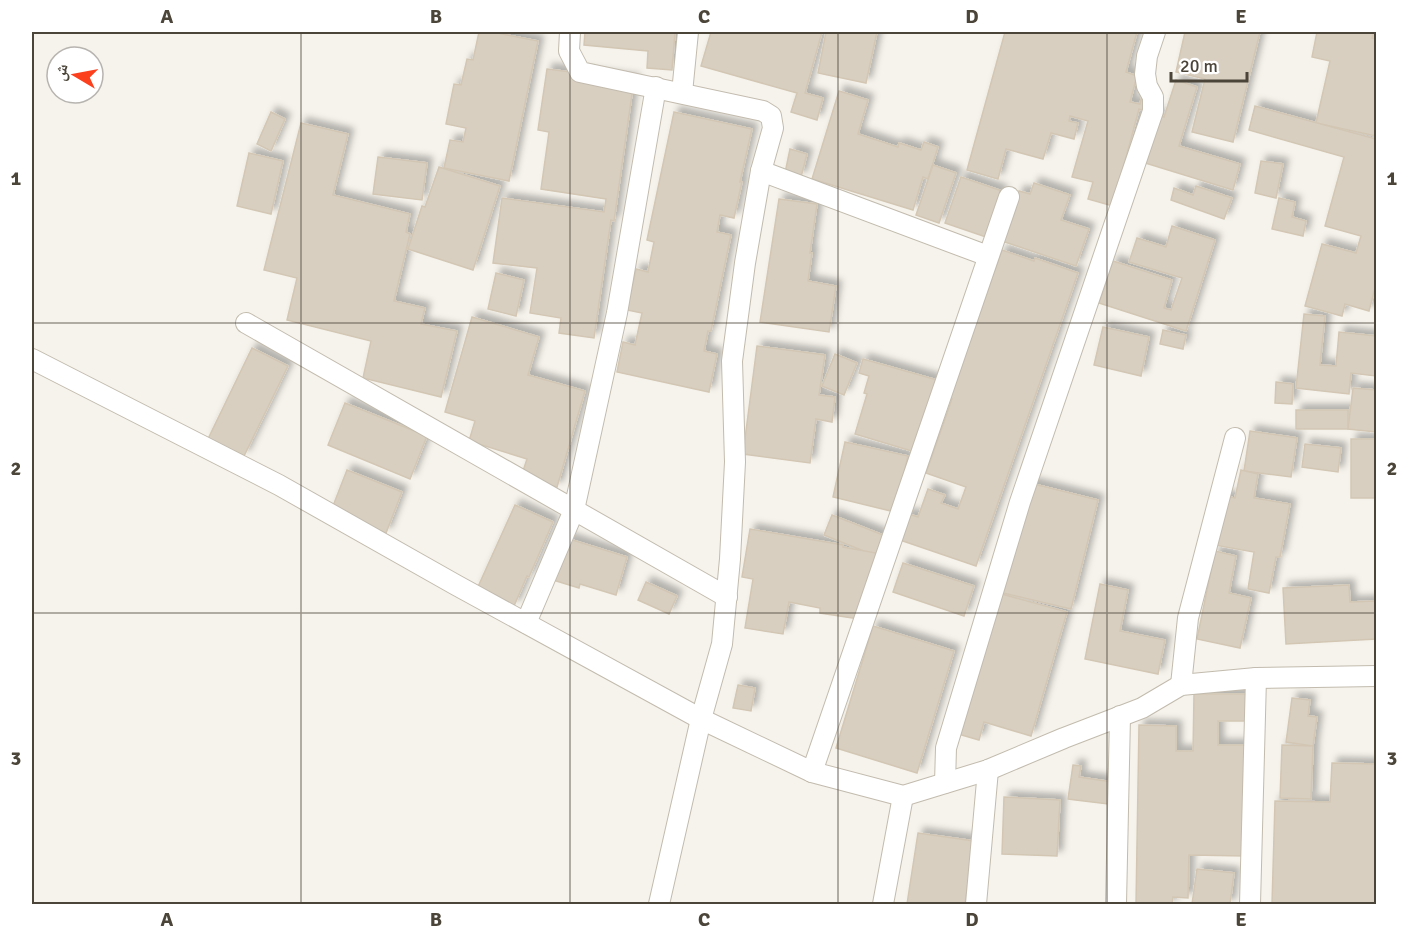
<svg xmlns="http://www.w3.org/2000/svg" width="1408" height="936" viewBox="0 0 1408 936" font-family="Signika,'Noto Naskh Arabic',sans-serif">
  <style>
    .building { fill: #d8cfc1; stroke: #d3c7b4; stroke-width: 1.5; filter: url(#shadow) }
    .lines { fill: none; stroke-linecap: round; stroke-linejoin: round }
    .minor-casing { stroke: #c2bbae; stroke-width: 22 }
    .minor { stroke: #fff; stroke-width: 20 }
    .grid { fill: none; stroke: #4b4439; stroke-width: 1.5; stroke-opacity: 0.55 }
    .neatline { fill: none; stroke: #4b4439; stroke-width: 2 }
    .grid-label { font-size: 20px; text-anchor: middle; font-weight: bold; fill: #4b4439 }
  </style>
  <defs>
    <filter id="shadow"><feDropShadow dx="5.5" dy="-5.5" stdDeviation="3" flood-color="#0004"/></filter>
  </defs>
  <rect width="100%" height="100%" fill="#f6f3ec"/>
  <g class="building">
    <path d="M 479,32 L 492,32 L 538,41 L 509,181 L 444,168 L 450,140 L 463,142 L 466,128 L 446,124 L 454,84 L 461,85 L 467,59 L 473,60 Z"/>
    <path d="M 585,32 L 675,32 L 672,70 L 647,68 L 648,51 L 584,45 Z"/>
    <path d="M 711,32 L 822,32 L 805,93 L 823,98 L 817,120 L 791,112 L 797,93 L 701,66 Z"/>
    <path d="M 826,32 L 877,32 L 866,83 L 818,73 Z"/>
    <path d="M 1005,32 L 1137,32 L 1126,72 L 1137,76 L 1130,102 L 1140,104 L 1142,95 L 1156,114 L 1139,109 L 1113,206 L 1088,199 L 1093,182 L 1072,177 L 1088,121 L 1070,116 L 1069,121 L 1078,123 L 1074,139 L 1051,133 L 1043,159 L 1006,149 L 998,179 L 967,170 Z"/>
    <path d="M 1185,32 L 1260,32 L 1233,142 L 1192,132 L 1205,79 L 1176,72 Z"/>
    <path d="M 1317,32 L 1374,32 L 1372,38 L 1376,39 L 1376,136 L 1316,123 L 1330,61 L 1312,57 Z"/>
    <path d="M 547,69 L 634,80 L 614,221 L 611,220 L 594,338 L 559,333 L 561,318 L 530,313 L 537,268 L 493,263 L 502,198 L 604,212 L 606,199 L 541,189 L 549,132 L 538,130 Z"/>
    <path d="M 1176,80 L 1197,87 L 1179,146 L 1240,164 L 1233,190 L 1142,162 L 1156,115 L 1164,117 Z"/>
    <path d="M 839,91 L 868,100 L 858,134 L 898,147 L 899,143 L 921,150 L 924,142 L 938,147 L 928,179 L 923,177 L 913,210 L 812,179 Z"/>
    <path d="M 1255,106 L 1376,139 L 1376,284 L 1369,311 L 1345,304 L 1342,316 L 1305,306 L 1322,244 L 1356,253 L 1361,236 L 1325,226 L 1344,157 L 1249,130 Z"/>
    <path d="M 271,112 L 285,119 L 271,151 L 257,144 Z"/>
    <path d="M 674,112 L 752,129 L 740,182 L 742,182 L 734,218 L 720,215 L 717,232 L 731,235 L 711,331 L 708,331 L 704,351 L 717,354 L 709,392 L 617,372 L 623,342 L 635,345 L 642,313 L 627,310 L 636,269 L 648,272 L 654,242 L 647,240 Z"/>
    <path d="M 301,123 L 348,134 L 333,195 L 410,214 L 406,232 L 410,234 L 394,301 L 425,308 L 421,324 L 457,331 L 441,397 L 363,378 L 371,341 L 287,320 L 297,278 L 264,270 Z"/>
    <path d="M 790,149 L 807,154 L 801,177 L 785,173 Z"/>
    <path d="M 249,153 L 283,161 L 271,214 L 237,206 Z"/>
    <path d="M 378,157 L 427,163 L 422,200 L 373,194 Z"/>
    <path d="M 1261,161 L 1283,164 L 1276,198 L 1255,193 Z"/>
    <path d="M 933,165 L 956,173 L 939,223 L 916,215 Z"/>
    <path d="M 439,167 L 500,186 L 473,270 L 408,249 L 422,206 L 425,207 Z"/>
    <path d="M 961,177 L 1002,191 L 986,237 L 945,223 Z"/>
    <path d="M 1034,183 L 1070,195 L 1061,220 L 1089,229 L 1076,266 L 1002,241 L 1019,191 L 1030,194 Z"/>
    <path d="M 1196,186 L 1232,198 L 1224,219 L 1171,200 L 1174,188 L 1193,195 Z"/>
    <path d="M 1279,198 L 1295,202 L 1292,217 L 1306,221 L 1303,236 L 1272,229 Z"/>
    <path d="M 779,199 L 817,204 L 810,253 L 812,253 L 808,281 L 836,286 L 829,332 L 760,322 Z"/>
    <path d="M 1172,226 L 1215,240 L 1186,331 L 1099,303 L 1113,261 L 1172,280 L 1164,308 L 1171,310 L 1182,278 L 1129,262 L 1137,238 L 1166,247 Z"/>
    <path d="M 1002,250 L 1034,261 L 1035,258 L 1078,273 L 976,566 L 897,539 L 906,513 L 918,517 L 928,489 L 945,495 L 941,503 L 958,509 L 966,487 L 926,473 L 952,399 L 950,398 Z"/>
    <path d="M 496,273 L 524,280 L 516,316 L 488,309 Z"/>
    <path d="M 1304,314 L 1325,316 L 1320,365 L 1336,366 L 1339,332 L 1376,336 L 1376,376 L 1351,373 L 1349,394 L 1296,388 Z"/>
    <path d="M 472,317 L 539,337 L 528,375 L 585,391 L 557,487 L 521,477 L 527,459 L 469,441 L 475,421 L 445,412 Z"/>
    <path d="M 1103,327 L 1149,337 L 1141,376 L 1094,365 Z"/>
    <path d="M 1163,330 L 1186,335 L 1183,349 L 1160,344 Z"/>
    <path d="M 757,346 L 825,355 L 819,395 L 835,397 L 832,422 L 816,419 L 810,463 L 743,454 Z"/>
    <path d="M 252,348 L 288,366 L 244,456 L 208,439 Z"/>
    <path d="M 835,354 L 857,363 L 844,395 L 822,386 Z"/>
    <path d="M 863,359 L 937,380 L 915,452 L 855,434 L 867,394 L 864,393 L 869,376 L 859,373 Z"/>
    <path d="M 1276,382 L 1293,384 L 1292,404 L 1275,403 Z"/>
    <path d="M 1353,388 L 1376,390 L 1376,432 L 1348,429 Z"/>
    <path d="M 345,403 L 427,436 L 410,479 L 328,445 Z"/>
    <rect x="1296" y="410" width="52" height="19"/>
    <path d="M 1250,431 L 1297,438 L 1291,477 L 1244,471 Z"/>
    <rect x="1351" y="439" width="25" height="59"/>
    <path d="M 845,442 L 908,456 L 895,512 L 833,497 Z"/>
    <path d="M 1305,444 L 1341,448 L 1338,472 L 1302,467 Z"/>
    <path d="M 347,470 L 402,492 L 386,533 L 331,511 Z"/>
    <path d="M 1241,470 L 1258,474 L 1254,498 L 1290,504 L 1280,557 L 1276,557 L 1269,593 L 1248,589 L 1254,552 L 1209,544 L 1218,495 L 1235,498 Z"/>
    <path d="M 1026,482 L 1098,500 L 1071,609 L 999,592 Z"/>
    <path d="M 515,505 L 553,522 L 529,577 L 527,576 L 514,606 L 477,589 Z"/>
    <path d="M 832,515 L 883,535 L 876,556 L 824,535 Z"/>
    <path d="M 750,529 L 843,545 L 843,547 L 876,553 L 865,620 L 820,613 L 820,608 L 789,602 L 783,634 L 745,628 L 753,579 L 742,577 Z"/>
    <path d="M 566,538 L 627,557 L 616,595 L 580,584 L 579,588 L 553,580 Z"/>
    <path d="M 1215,551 L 1236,556 L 1229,593 L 1251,598 L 1240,648 L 1197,639 Z"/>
    <path d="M 903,563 L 974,586 L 964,616 L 893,592 Z"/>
    <path d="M 646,582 L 677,596 L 669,614 L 638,600 Z"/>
    <path d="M 1100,584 L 1128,590 L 1120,631 L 1165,640 L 1158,674 L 1085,659 Z"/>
    <path d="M 1349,585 L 1350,602 L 1376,601 L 1376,639 L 1286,644 L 1283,588 Z"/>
    <path d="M 998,593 L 1067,612 L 1031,736 L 984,722 L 979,740 L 958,734 Z"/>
    <path d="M 873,626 L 954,651 L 917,773 L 836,748 Z"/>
    <path d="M 738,685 L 755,688 L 751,711 L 733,708 Z"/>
    <path d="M 1194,694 L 1250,694 L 1250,721 L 1218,721 L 1218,745 L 1247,745 L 1244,856 L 1189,855 L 1188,898 L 1173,897 L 1172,904 L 1136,904 L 1139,725 L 1176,726 L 1176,751 L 1193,751 Z"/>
    <path d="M 1292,698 L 1310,700 L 1308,716 L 1317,717 L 1313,746 L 1286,742 Z"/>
    <path d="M 1282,745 L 1313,746 L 1311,799 L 1280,798 Z"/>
    <path d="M 1332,763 L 1376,764 L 1376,904 L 1272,904 L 1275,801 L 1330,802 Z"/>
    <path d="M 1073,765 L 1081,766 L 1079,777 L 1112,782 L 1108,804 L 1068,799 Z"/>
    <path d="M 1004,797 L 1060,800 L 1057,856 L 1002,854 Z"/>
    <path d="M 918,833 L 974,841 L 965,904 L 907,904 Z"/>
    <path d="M 1197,869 L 1234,873 L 1230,904 L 1192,904 Z"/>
  </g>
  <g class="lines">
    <g class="minor-casing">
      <g id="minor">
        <path d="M 570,32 L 569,51 L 580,72 L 763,111 L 771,116 L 773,128 L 761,171 L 745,263 L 732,361 L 735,462 L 730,559 L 722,644 L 701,719 L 659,904"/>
        <path d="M 682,93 L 688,32"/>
        <path d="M 761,171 L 988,256"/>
        <path d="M 246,323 L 727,597"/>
        <path d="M 32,359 L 279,485 L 456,585 L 701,719 L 812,772 L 903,796 L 988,770 L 1064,738 L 1142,708 L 1181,685 L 1256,678 L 1376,676"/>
        <path d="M 526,623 L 574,510 L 617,313 L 656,87"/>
        <path d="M 1181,685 L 1188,618 L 1235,438"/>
        <path d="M 812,772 L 1009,197"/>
        <path d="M 945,783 L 946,748 L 1020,502 L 1153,111 L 1153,97 L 1147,86 L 1145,74 L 1147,56 L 1155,32"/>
        <path d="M 883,904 L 903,796"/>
        <path d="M 976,904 L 988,770"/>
        <path d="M 1116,904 L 1120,716"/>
        <path d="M 1250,904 L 1256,678"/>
      </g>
    </g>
    <use href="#minor" class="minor"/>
  </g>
  <path class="grid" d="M 301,32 L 301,904M 570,32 L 570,904M 838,32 L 838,904M 1107,32 L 1107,904M 32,323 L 1376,323M 32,613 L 1376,613"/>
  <rect width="1408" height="936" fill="none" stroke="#ffffff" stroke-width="66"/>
  <g transform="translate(75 75) rotate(280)"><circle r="28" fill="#ffffff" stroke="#b7b4b0" stroke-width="1.5"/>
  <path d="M0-4.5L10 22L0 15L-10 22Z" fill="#fc3f1d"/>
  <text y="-9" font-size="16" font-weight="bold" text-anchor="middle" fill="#4b4439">ش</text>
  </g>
  <path d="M1171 72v9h76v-9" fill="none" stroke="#4b4439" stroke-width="3"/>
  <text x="1180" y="72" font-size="18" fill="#4b4439" stroke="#ffffff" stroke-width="4.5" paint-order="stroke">20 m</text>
  <rect x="33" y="33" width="1342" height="870" class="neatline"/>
  <g class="grid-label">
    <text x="167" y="23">A</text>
    <text x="436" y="23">B</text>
    <text x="704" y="23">C</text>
    <text x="972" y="23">D</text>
    <text x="1241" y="23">E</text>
    <text x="16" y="185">1</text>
    <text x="1392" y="185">1</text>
    <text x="16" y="475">2</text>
    <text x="1392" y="475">2</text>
    <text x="16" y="765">3</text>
    <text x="1392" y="765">3</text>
    <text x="167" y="926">A</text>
    <text x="436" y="926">B</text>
    <text x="704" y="926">C</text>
    <text x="972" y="926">D</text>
    <text x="1241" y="926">E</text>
  </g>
</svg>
